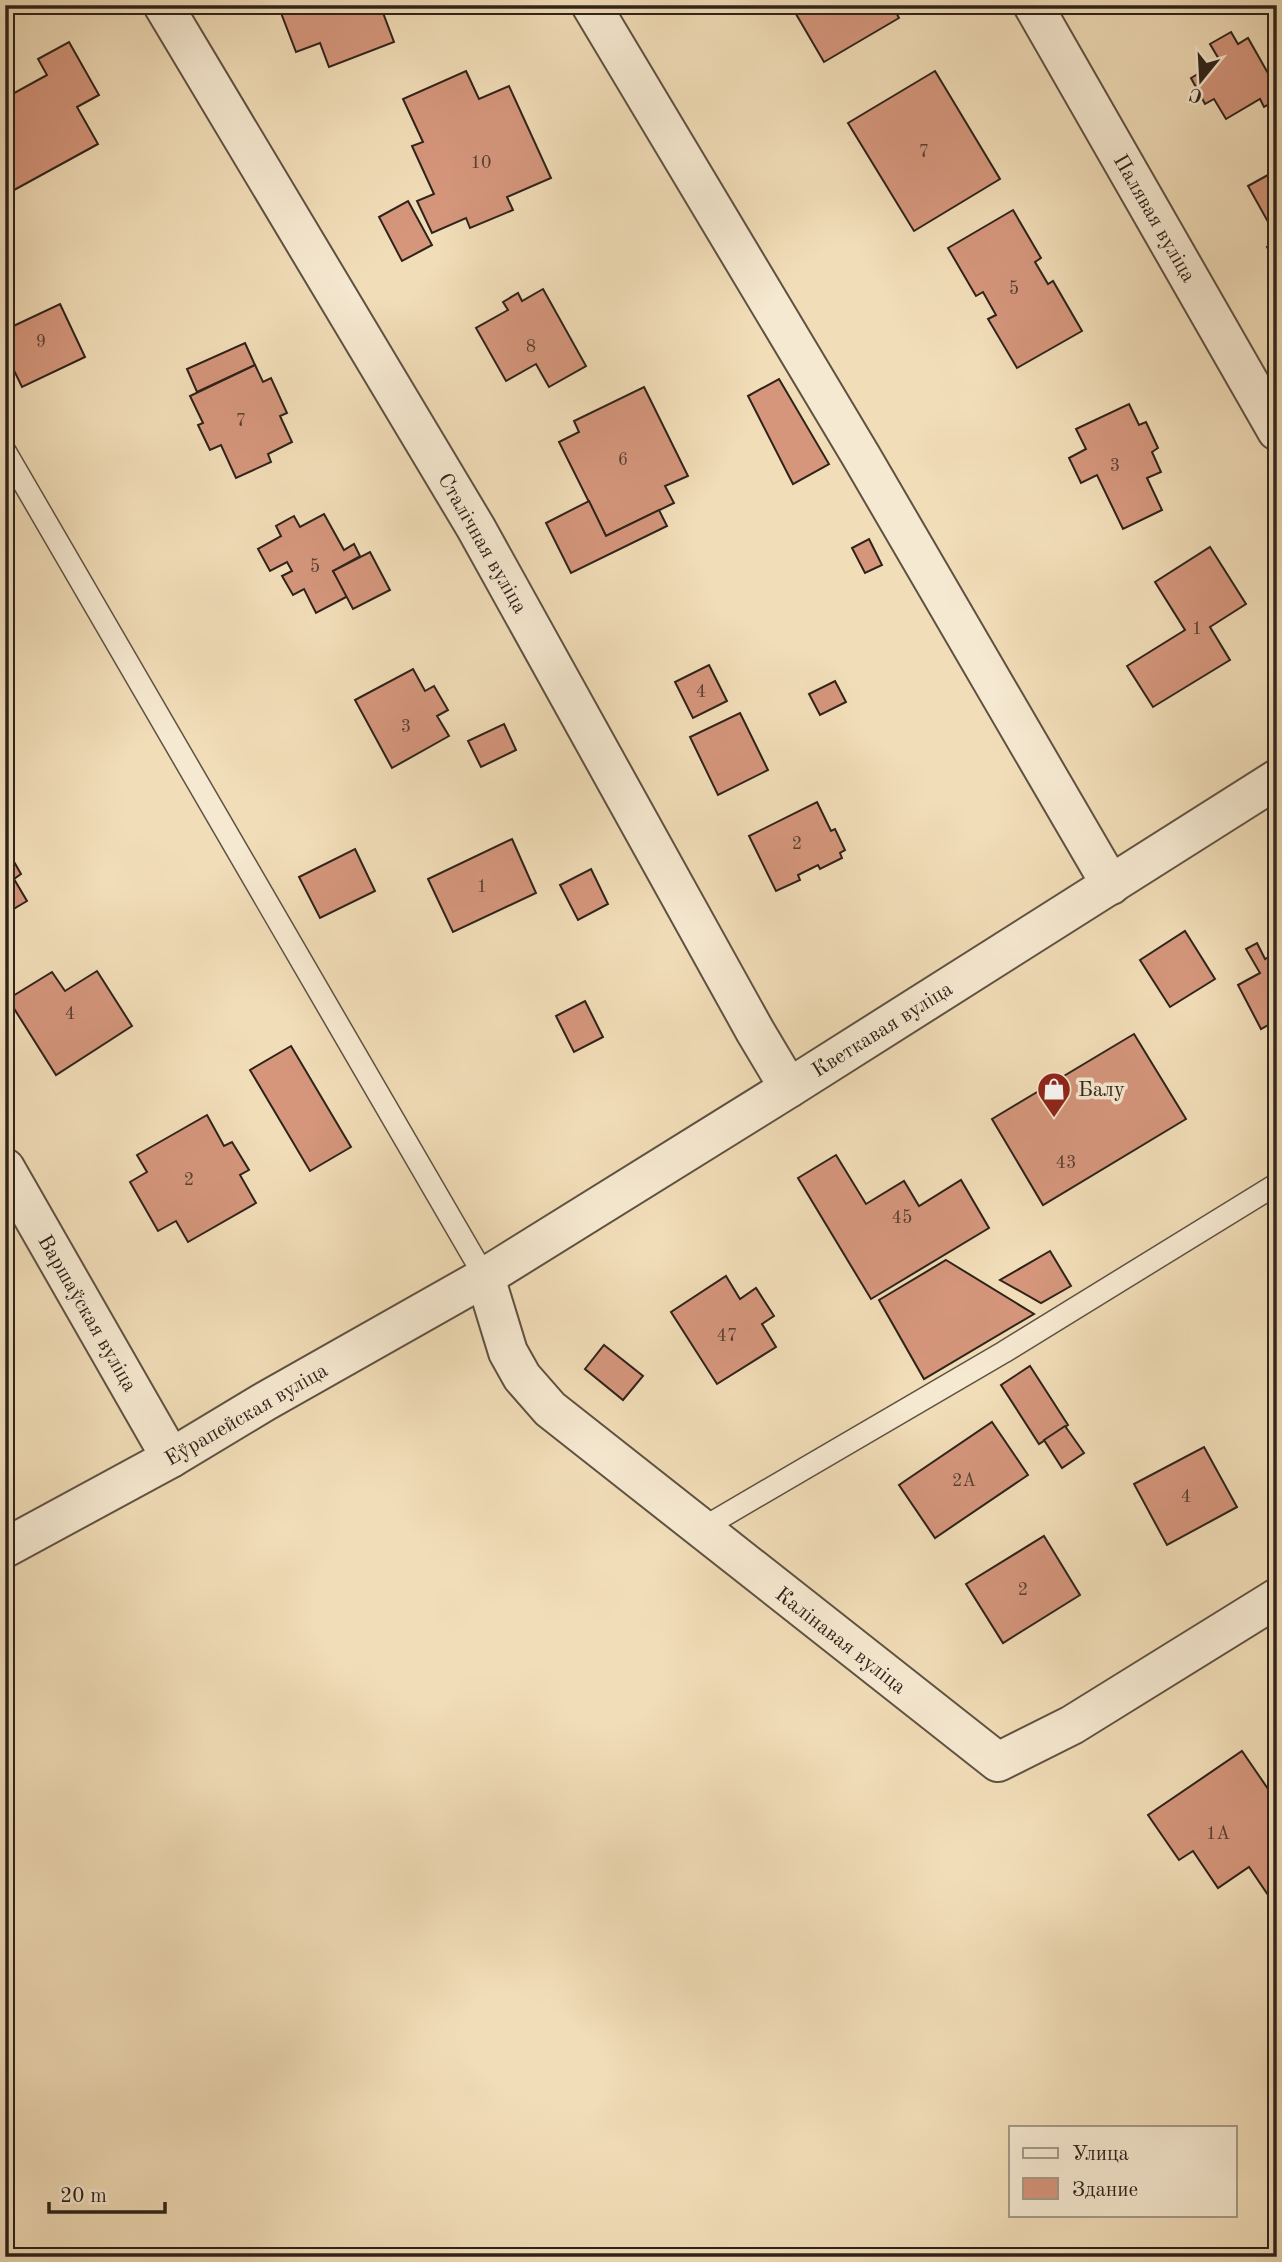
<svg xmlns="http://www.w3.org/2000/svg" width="1282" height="2262" viewBox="0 0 1282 2262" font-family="'Old Standard TT',serif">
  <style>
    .building { fill: #d5967c; stroke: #2e231b; stroke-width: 2 }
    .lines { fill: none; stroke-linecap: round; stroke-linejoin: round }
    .service-casing { stroke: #5f5242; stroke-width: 24 }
    .minor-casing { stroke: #5f5242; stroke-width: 42 }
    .tertiary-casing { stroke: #5f5242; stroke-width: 42 }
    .service { stroke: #f6e9d1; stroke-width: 21 }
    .minor { stroke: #f6e9d1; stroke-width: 38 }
    .tertiary { stroke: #f6e9d1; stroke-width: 38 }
    .labels { text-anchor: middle; stroke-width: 7; stroke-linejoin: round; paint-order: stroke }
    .number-label { font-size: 18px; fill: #584033 }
    .street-label { font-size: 21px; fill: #2e231b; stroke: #f6e9d1 }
    .poi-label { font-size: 21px; fill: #2e231b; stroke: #f6e9d1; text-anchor: start }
  </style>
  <rect width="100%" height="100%" fill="#f1ddb8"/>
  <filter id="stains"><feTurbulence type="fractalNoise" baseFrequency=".00286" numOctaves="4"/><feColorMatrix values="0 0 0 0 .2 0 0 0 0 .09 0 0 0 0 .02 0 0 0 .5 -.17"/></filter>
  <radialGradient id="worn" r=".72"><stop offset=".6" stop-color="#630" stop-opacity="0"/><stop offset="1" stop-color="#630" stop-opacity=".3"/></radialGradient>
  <g class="building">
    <path d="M 278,5 L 380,5 L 394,42 L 329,67 L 320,43 L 296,52 Z"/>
    <path d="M 810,5 L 892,5 L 899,18 L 824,62 L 796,14 Z"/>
    <path d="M 1231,32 L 1238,44 L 1248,38 L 1277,89 L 1277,100 L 1264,107 L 1260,99 L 1226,119 L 1214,99 L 1205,104 L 1191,78 L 1220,61 L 1210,44 Z"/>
    <path d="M 69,42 L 99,95 L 77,107 L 98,144 L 5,195 L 5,98 L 47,75 L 38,59 Z"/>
    <path d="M 466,71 L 479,99 L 509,86 L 551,178 L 507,197 L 513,210 L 470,228 L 466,218 L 432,233 L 417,201 L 434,194 L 412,146 L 423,142 L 403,99 Z"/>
    <path d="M 935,71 L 1000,179 L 914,231 L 848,123 Z"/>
    <path d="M 1277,170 L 1277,238 L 1248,186 Z"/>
    <path d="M 408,201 L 432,245 L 402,261 L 379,217 Z"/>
    <path d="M 1013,210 L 1041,258 L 1035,262 L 1048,284 L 1053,281 L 1082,331 L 1017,368 L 988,319 L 996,315 L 983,292 L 976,296 L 948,248 Z"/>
    <path d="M 1277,242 L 1277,265 L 1267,247 Z"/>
    <path d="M 543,289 L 586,366 L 549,387 L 536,364 L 506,381 L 476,328 L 508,310 L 503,302 L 518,293 L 522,301 Z"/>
    <path d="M 60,304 L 85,357 L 22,387 L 5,352 L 5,330 Z"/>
    <path d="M 245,343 L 255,365 L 197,392 L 187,369 Z"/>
    <path d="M 255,365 L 263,382 L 271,378 L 287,413 L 280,416 L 292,442 L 268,454 L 271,462 L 236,478 L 221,445 L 210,450 L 198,425 L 203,423 L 190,396 Z"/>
    <path d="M 779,379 L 829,464 L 793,484 L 748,396 Z"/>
    <path d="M 644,387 L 688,476 L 665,486 L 674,503 L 606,536 L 559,442 L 579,432 L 574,421 Z"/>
    <path d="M 1129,404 L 1139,425 L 1146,422 L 1158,448 L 1152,452 L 1161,472 L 1147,478 L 1162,510 L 1123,529 L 1097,475 L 1081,483 L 1069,458 L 1086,449 L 1076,429 Z"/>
    <path d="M 589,501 L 606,536 L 659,510 L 667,526 L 571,573 L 546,523 Z"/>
    <path d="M 324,514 L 344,550 L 354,544 L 360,556 L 333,571 L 348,596 L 316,613 L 304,589 L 293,595 L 282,576 L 292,571 L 287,562 L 270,571 L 258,549 L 281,536 L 276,526 L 294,516 L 300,527 Z"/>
    <path d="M 869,539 L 882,565 L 865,573 L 852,548 Z"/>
    <path d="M 1210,547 L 1246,604 L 1210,627 L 1230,660 L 1153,707 L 1127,666 L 1185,630 L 1155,582 Z"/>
    <path d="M 370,552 L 390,590 L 353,609 L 333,571 Z"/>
    <path d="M 709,665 L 727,701 L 693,718 L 675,682 Z"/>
    <path d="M 413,669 L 425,691 L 434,686 L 448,710 L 437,716 L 449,736 L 392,768 L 355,700 Z"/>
    <path d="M 835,681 L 846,702 L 820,715 L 809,694 Z"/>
    <path d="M 740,713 L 768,770 L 718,795 L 690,737 Z"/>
    <path d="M 504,724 L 516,750 L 481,767 L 468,741 Z"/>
    <path d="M 817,802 L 831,831 L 835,829 L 845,850 L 840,853 L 842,858 L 820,869 L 818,865 L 798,875 L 800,880 L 776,891 L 749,836 Z"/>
    <path d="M 512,839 L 536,893 L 453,932 L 428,879 Z"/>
    <path d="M 5,846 L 21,874 L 14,879 L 27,901 L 5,914 Z"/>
    <path d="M 355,849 L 375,891 L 320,918 L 299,877 Z"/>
    <path d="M 591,869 L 608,904 L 578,920 L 560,885 Z"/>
    <path d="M 1185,931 L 1215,979 L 1170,1007 L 1140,960 Z"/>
    <path d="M 1257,943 L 1265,959 L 1277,952 L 1277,1020 L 1261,1029 L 1238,985 L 1260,973 L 1246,949 Z"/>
    <path d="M 97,971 L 132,1026 L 56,1075 L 8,999 L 52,972 L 65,991 Z"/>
    <path d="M 585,1001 L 603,1037 L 574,1052 L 556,1016 Z"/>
    <path d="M 1134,1034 L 1186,1119 L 1043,1205 L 992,1119 Z"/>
    <path d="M 291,1046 L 351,1147 L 310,1171 L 250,1070 Z"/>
    <path d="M 207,1115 L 224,1146 L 232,1142 L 249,1170 L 240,1175 L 256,1203 L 188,1242 L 176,1221 L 158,1231 L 130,1182 L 147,1172 L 137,1155 Z"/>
    <path d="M 836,1155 L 866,1204 L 904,1181 L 919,1206 L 961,1180 L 989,1228 L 871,1299 L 798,1178 Z"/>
    <path d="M 1050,1251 L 1071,1286 L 1041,1303 L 1000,1280 Z"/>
    <path d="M 946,1260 L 1034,1314 L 924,1379 L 879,1300 Z"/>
    <path d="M 726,1276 L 740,1299 L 756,1288 L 774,1316 L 762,1324 L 776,1347 L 717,1384 L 671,1312 Z"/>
    <path d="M 604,1345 L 643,1376 L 623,1400 L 585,1369 Z"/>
    <path d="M 1030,1366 L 1068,1425 L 1039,1444 L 1001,1385 Z"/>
    <path d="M 992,1422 L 1028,1475 L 935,1538 L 899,1485 Z"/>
    <path d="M 1065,1426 L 1084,1453 L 1062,1468 L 1044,1440 Z"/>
    <path d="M 1204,1447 L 1237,1507 L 1167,1545 L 1134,1484 Z"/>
    <path d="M 1044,1536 L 1080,1595 L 1003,1643 L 966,1584 Z"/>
    <path d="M 1242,1751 L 1277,1802 L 1277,1894 L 1270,1898 L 1249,1867 L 1218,1888 L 1193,1851 L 1179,1860 L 1148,1815 Z"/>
  </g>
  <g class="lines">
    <g class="service-casing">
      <g id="service">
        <path d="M 5,451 L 485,1277"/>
        <path d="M 701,1529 L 1004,1352 L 1277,1184"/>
      </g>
    </g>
    <g class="minor-casing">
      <g id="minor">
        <path d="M 163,5 L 476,528 L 755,1031 L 789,1088"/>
        <path d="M 591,5 L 861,456 L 1111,885"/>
        <path d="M 1033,5 L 1277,431"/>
        <path d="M 5,1168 L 171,1458"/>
        <path d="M 485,1277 L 508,1352 L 522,1377 L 550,1409 L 998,1762 L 1072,1725 L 1277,1598"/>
      </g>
    </g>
    <g class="tertiary-casing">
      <path id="tertiary" d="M 5,1548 L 171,1458 L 264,1402 L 485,1277 L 789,1088 L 1277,779"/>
    </g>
    <use href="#service" class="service"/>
    <use href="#minor" class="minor"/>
    <use href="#tertiary" class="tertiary"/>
  </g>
  <defs>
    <g id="shop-pin" transform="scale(1.75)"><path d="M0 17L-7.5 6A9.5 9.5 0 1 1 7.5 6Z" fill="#8f2418" stroke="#f6e9d1"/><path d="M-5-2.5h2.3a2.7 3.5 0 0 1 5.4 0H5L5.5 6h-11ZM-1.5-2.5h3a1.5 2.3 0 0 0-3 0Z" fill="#fff"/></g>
  </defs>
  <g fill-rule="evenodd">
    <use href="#shop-pin" x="1054" y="1089"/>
  </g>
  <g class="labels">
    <g class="number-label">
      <text x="924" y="157">7</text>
      <text x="481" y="168">10</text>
      <text x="1014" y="294">5</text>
      <text x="41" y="347">9</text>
      <text x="531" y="352">8</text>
      <text x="241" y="426">7</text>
      <text x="623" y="465">6</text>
      <text x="1115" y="471">3</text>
      <text x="315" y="572">5</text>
      <text x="1197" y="634">1</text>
      <text x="701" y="697">4</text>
      <text x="406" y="732">3</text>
      <text x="797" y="849">2</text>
      <text x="482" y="892">1</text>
      <text x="70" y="1019">4</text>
      <text x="1066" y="1168">43</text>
      <text x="189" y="1185">2</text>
      <text x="902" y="1223">45</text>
      <text x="727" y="1341">47</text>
      <text x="964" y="1486">2А</text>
      <text x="1186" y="1502">4</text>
      <text x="1023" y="1595">2</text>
      <text x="1218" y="1839">1А</text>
    </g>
    <g class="street-label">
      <text transform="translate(1155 218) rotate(60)" y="7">Палявая вуліца</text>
      <text transform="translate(483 543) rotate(60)" y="7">Сталічная вуліца</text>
      <text transform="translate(882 1029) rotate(-32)" y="7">Кветкавая вуліца</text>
      <text transform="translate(88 1313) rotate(60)" y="7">Варшаўская вуліца</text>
      <text transform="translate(246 1414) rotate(-30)" y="7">Еўрапейская вуліца</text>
      <text transform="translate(841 1640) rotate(38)" y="7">Калінавая вуліца</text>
    </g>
    <g class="poi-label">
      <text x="1078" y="1096">Балу</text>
    </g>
  </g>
  <rect width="1282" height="2262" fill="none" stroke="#f1ddb8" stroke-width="28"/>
  <rect x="7" y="7" width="1268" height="2248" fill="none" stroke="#2e231b" stroke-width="3.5"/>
  <rect x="14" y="14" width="1254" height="2234" fill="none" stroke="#2e231b" stroke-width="2"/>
  <rect x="1009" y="2126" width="228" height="91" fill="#f6e9d1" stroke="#a69a88" stroke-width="2"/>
  <rect x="1023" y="2148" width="35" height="10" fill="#f6e9d1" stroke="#a69a88" stroke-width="2"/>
  <text x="1072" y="2160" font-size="21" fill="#2e231b">Улица</text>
  <rect x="1023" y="2178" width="35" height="21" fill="#d5967c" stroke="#a69a88" stroke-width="2"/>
  <text x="1072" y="2196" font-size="21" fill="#2e231b">Здание</text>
  <g transform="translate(1201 80) rotate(198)" stroke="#f6e9d1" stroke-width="5" paint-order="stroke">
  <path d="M0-5L12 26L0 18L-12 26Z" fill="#2e231b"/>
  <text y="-10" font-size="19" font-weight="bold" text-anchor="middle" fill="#2e231b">С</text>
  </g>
  <path d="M49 2202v10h116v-10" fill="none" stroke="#2e231b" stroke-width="3.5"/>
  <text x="60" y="2202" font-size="21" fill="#2e231b" stroke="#f6e9d1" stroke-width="5" paint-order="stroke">20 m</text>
  <rect width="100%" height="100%" filter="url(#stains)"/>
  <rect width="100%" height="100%" fill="url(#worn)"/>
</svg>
